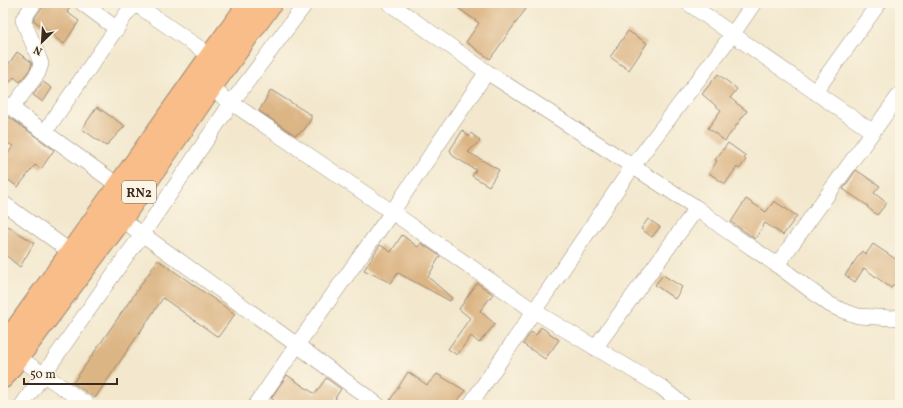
<svg xmlns="http://www.w3.org/2000/svg" width="903" height="408" viewBox="0 0 903 408" font-family="Vollkorn,serif">
  <style>
    .building { fill: #dcb585 }
    .lines { fill: none; stroke-linecap: round; stroke-linejoin: round }
    .minor-casing { stroke: #978976; stroke-width: 16 }
    .highway-casing { stroke: #978976; stroke-width: 24 }
    .minor { stroke: #fff; stroke-width: 15 }
    .highway { stroke: #f8bd89; stroke-width: 22 }
    .labels { text-anchor: middle; stroke-width: 3; stroke-linejoin: round; paint-order: stroke }
    .shield { fill: #fcf5e5; stroke: #75675a; stroke-width: 1 }
    .shield-label { font-size: 13px; font-weight: bold; fill: #3b2a1e }
  </style>
  <rect width="100%" height="100%" fill="#fcf5e5"/>
  <filter id="ink" filterUnits="userSpaceOnUse"><feTurbulence type="fractalNoise" baseFrequency=".025" numOctaves="2"/><feDisplacementMap in="SourceGraphic" scale="8" xChannelSelector="R" yChannelSelector="G"/><feConvolveMatrix kernelMatrix="1 2 1 2 8 2 1 2 1" color-interpolation-filters="sRGB"/></filter>
  <filter id="wash" filterUnits="userSpaceOnUse"><feTurbulence type="fractalNoise" baseFrequency=".012" numOctaves="4" result="noise"/><feDisplacementMap in="SourceGraphic" scale="16" xChannelSelector="R" yChannelSelector="G"/><feGaussianBlur stdDeviation="0.9" result="paint"/><feColorMatrix in="noise" values="0 0 0 0 0 0 0 0 0 0 0 0 0 0 0 0 0 1.4 0 .05"/><feComposite in="paint" operator="in"/></filter>
  <g filter="url(#wash)">
    <rect width="100%" height="100%" fill="#f3e8ce"/>
    <g id="blocks">
      <g class="building">
        <path d="M 43,3 L 73,3 L 67,12 L 79,21 L 64,44 L 54,37 L 55,35 L 33,20 L 42,8 Z"/>
        <path d="M 451,3 L 530,3 L 490,59 L 466,42 L 479,23 Z"/>
        <path d="M 628,31 L 647,43 L 629,70 L 610,57 Z"/>
        <path d="M 17,52 L 31,62 L 32,64 L 30,69 L 20,82 L 14,77 L 3,90 L 3,72 Z"/>
        <path d="M 718,74 L 737,89 L 730,98 L 747,111 L 725,141 L 708,128 L 721,110 L 702,94 Z"/>
        <path d="M 43,82 L 52,88 L 43,102 L 33,95 Z"/>
        <path d="M 271,90 L 311,115 L 311,119 L 304,130 L 295,135 L 259,111 Z"/>
        <path d="M 97,107 L 125,126 L 106,146 L 82,129 Z"/>
        <path d="M 9,117 L 54,150 L 41,169 L 35,165 L 18,187 L 3,176 L 3,162 L 13,146 L 3,140 L 3,126 Z"/>
        <path d="M 463,130 L 469,137 L 471,133 L 480,141 L 468,152 L 499,170 L 489,186 L 472,176 L 476,170 L 453,156 L 450,150 Z"/>
        <path d="M 728,143 L 746,156 L 744,158 L 746,160 L 739,169 L 737,167 L 725,184 L 709,173 L 717,161 L 715,160 Z"/>
        <path d="M 856,170 L 880,186 L 874,193 L 887,203 L 877,215 L 867,207 L 868,206 L 843,189 Z"/>
        <path d="M 746,199 L 766,212 L 774,201 L 797,216 L 783,235 L 765,223 L 755,239 L 731,222 Z"/>
        <path d="M 648,219 L 660,227 L 652,237 L 641,229 Z"/>
        <path d="M 8,226 L 34,243 L 20,267 L 3,253 L 3,236 Z"/>
        <path d="M 402,235 L 418,247 L 421,243 L 440,256 L 428,277 L 452,298 L 450,301 L 398,273 L 391,283 L 364,270 L 380,245 L 391,252 Z"/>
        <path d="M 873,244 L 900,262 L 900,277 L 891,288 L 864,268 L 855,282 L 845,275 L 862,251 L 866,254 Z"/>
        <path d="M 158,260 L 235,314 L 218,337 L 163,298 L 95,398 L 73,383 Z"/>
        <path d="M 663,275 L 682,287 L 675,299 L 655,285 Z"/>
        <path d="M 477,283 L 493,294 L 480,311 L 495,324 L 479,343 L 471,336 L 457,355 L 448,349 L 470,318 L 459,309 Z"/>
        <path d="M 541,327 L 559,340 L 545,359 L 523,344 L 531,332 L 536,335 Z"/>
        <path d="M 408,372 L 427,385 L 437,374 L 466,391 L 453,405 L 387,405 Z"/>
        <path d="M 287,375 L 315,394 L 326,378 L 341,389 L 335,398 L 344,405 L 280,405 L 271,398 Z"/>
      </g>
    </g>
  </g>
  <g filter="url(#ink)">
    <use href="#blocks" fill-opacity="0" stroke="#978976" stroke-width="1"/>
    <g class="lines">
      <g class="minor-casing">
        <g id="minor">
          <path d="M 82,3 L 117,29"/>
          <path d="M 389,3 L 487,72 L 697,208 L 723,228 L 777,265 L 900,94"/>
          <path d="M 688,3 L 815,92 L 873,132"/>
          <path d="M 210,88 L 392,212 L 534,311 L 661,387 L 683,405"/>
          <path d="M 815,92 L 879,3"/>
          <path d="M 3,102 L 119,186"/>
          <path d="M 12,108 L 38,73 L 41,64 L 39,58 L 23,20 L 34,3"/>
          <path d="M 45,132 L 127,13 C 131,9 133,5 140,7 L 211,56"/>
          <path d="M 3,203 L 71,252"/>
          <path d="M 121,219 L 297,345 L 378,405"/>
          <path d="M 777,265 L 829,304 L 841,310 L 858,316 L 892,318 L 900,317"/>
          <path d="M 595,348 L 697,208"/>
          <path d="M 18,357 L 88,405"/>
          <path d="M 22,405 L 124,259 L 142,235 L 232,102 L 306,3"/>
          <path d="M 256,405 L 297,345 L 392,212 L 487,72"/>
          <path d="M 470,405 L 633,166 L 732,35 L 754,3"/>
        </g>
      </g>
      <g class="highway-casing">
        <g id="highway">
          <path d="M 3,348 L 119,186 L 211,56 L 250,3"/>
          <path d="M 3,377 L 121,219 L 210,88 L 271,3"/>
        </g>
      </g>
      <use href="#minor" class="minor"/>
      <use href="#highway" class="highway"/>
    </g>
  </g>
  <g class="labels">
    <rect class="shield" x="122" y="181" width="34" height="22" rx="3"/>
    <g class="shield-label">
      <text x="139" y="197">RN2</text>
    </g>
  </g>
  <rect width="903" height="408" fill="none" stroke="#fcf5e5" stroke-width="16"/>
  <g transform="translate(42 42) rotate(205)" stroke="#fcf5e5" stroke-width="3" paint-order="stroke">
  <path d="M0-3L7 15L0 10L-7 15Z" fill="#3b2a1e"/>
  <text y="-6" font-size="11" font-weight="bold" text-anchor="middle" fill="#3b2a1e">N</text>
  </g>
  <path d="M24 378v6h93v-6" fill="none" stroke="#3b2a1e" stroke-width="2"/>
  <text x="30" y="378" font-size="12" fill="#3b2a1e" stroke="#fcf5e5" stroke-width="3" paint-order="stroke">50 m</text>
</svg>
